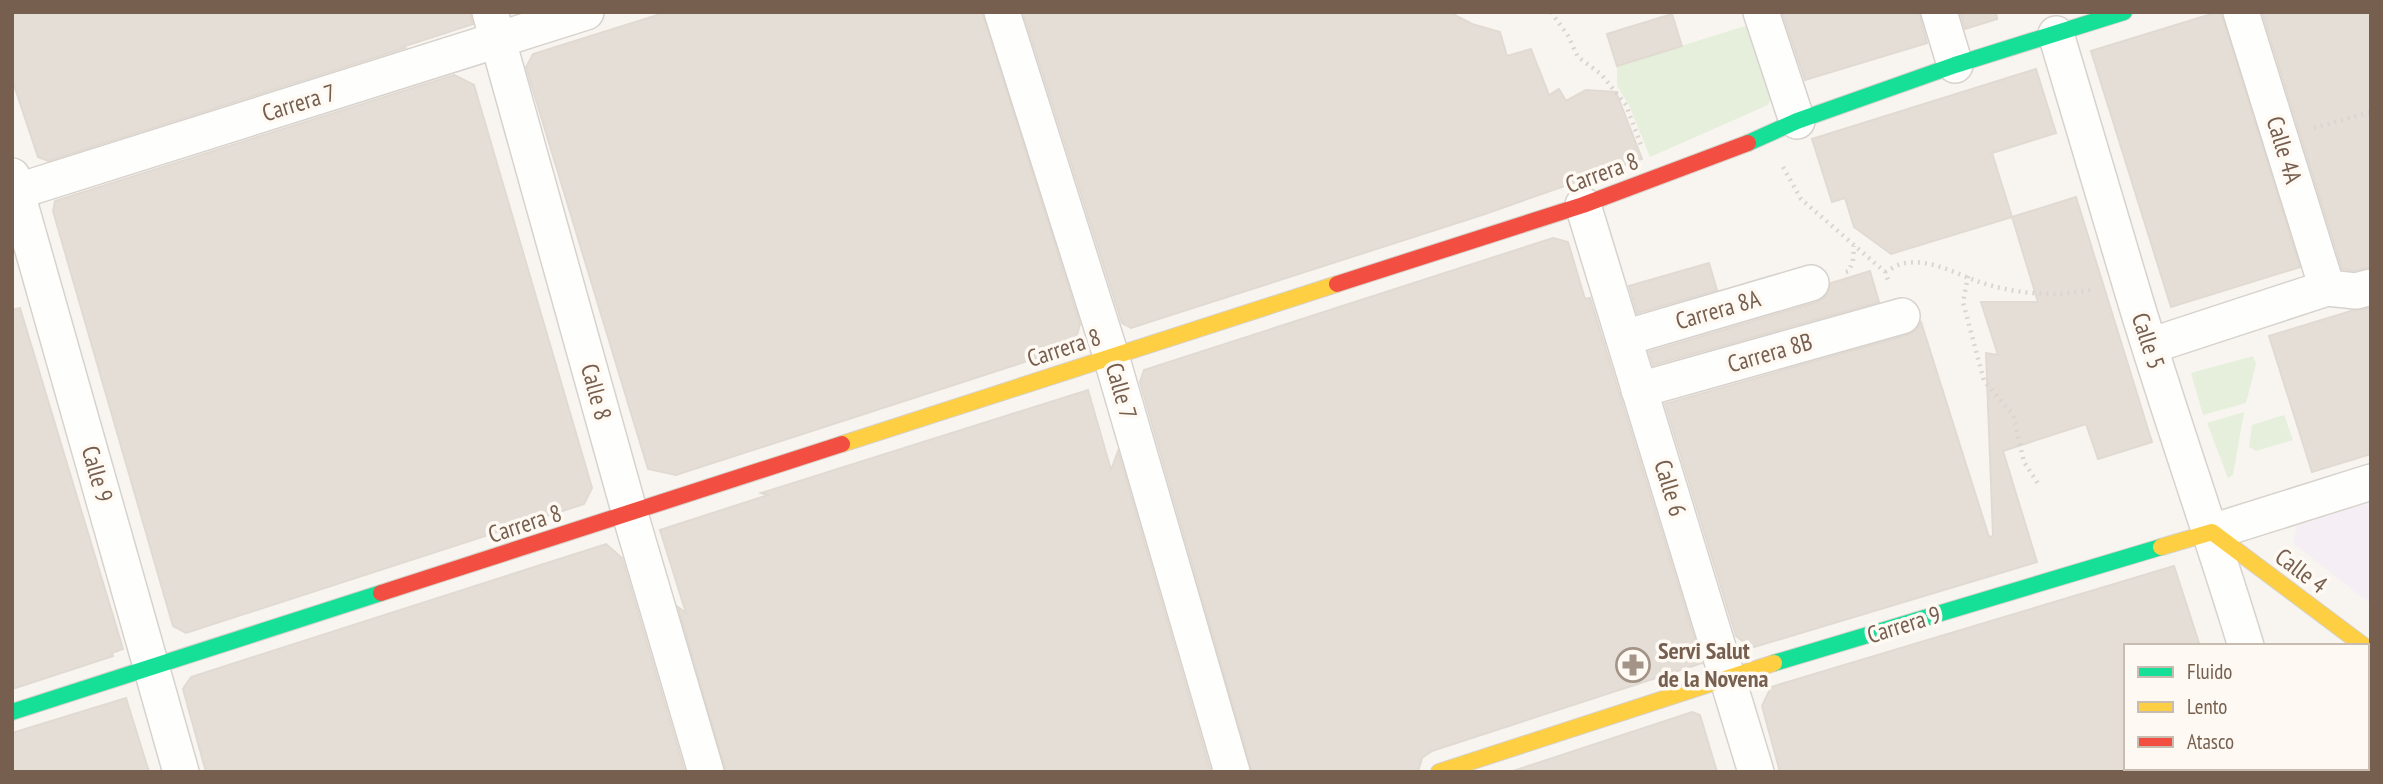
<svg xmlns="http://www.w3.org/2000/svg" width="2383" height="784" viewBox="0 0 2383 784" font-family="'PT Sans Narrow',sans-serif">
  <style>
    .education { fill: #f5eef5 }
    .green { fill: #e5efdb }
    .building { fill: #e5ded7; stroke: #e1dad2; stroke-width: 2 }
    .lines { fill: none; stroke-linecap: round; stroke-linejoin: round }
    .street-casing { stroke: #d8d2cd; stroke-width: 38 }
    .fast-casing { stroke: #d6d1ca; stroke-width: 18 }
    .slow-casing { stroke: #d6d1ca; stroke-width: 18 }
    .jam-casing { stroke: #d6d1ca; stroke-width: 18 }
    .path { stroke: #dbd5d0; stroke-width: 4.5; stroke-dasharray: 2 5; stroke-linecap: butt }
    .street { stroke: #fefefd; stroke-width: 35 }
    .fast { stroke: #16e098; stroke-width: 16 }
    .slow { stroke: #ffcf43; stroke-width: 16 }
    .jam { stroke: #f24e42; stroke-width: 16 }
    .labels { text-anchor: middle; stroke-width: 7; stroke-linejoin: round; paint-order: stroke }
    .street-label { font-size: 24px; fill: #775f4f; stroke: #fefaf3 }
    .poi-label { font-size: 24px; font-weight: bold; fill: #775f4f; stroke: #fefaf3; text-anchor: start }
  </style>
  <rect width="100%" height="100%" fill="#f8f5f0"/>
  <path class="education" d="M 2371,502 L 2371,604 L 2293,543 L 2297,526 Z"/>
  <g class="green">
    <path d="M 1745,26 L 1753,30 L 1775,91 L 1768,105 L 1650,157 L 1629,105 L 1617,86 L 1617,66 Z"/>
    <path d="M 2253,356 L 2256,364 L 2246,403 L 2203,415 L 2191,373 Z"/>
    <path d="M 2244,412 L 2233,475 L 2228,478 L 2207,423 Z"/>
    <path d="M 2284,415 L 2293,440 L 2256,451 L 2249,447 L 2252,425 Z"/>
  </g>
  <g class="building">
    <path d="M 12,12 L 470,12 L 473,24 L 402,47 L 405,48 L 48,161 L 38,157 L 12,79 Z"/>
    <path d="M 667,12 L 982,12 L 1080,324 L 1074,346 L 676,475 L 648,469 L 526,67 L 533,54 Z"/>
    <path d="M 1023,12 L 1449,12 L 1472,24 L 1500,32 L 1507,56 L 1531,49 L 1549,95 L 1559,89 L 1566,101 L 1586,90 L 1616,92 L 1642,159 L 1482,215 L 1131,328 L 1122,323 Z"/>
    <path d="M 1782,12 L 1919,12 L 1927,43 L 1805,80 Z"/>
    <path d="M 1960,12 L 1996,12 L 1997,19 L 1965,29 Z"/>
    <path d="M 2218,12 L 2221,12 L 2300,267 L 2171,307 L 2091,51 Z"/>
    <path d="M 2262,12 L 2371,12 L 2371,267 L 2354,271 L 2342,269 Z"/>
    <path d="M 1672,14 L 1682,46 L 1617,66 L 1607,34 Z"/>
    <path d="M 2036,69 L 2056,133 L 1992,153 L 2012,217 L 2076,197 L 2152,442 L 2098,459 L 2086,424 L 2003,451 L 2037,562 L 1751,648 L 1736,636 L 1665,404 L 1907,335 L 1916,330 L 1921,322 L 1989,537 L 1993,536 L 1986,353 L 1998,355 L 1981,302 L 2038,302 L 2012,217 L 1891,254 L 1854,227 L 1845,198 L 1832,202 L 1812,139 Z"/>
    <path d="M 454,75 L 474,85 L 592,488 L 584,504 L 186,633 L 173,626 L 53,211 L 55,201 Z"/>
    <path d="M 1553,238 L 1568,242 L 1585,299 L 1590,298 L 1702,663 L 1432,751 L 1422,758 L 1418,772 L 1252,772 L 1140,382 L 1144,370 Z"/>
    <path d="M 1709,263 L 1717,290 L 1637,313 L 1629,286 Z"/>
    <path d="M 1870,271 L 1879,302 L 1653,365 L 1649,352 L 1817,302 L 1826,296 L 1831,283 Z"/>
    <path d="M 20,308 L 123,649 L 112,653 L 113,656 L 12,689 L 12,310 Z"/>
    <path d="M 2371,308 L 2371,454 L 2312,472 L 2269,336 L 2351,311 Z"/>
    <path d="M 1088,390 L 1111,470 L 1118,451 L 1211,772 L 726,772 L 678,607 L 686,613 L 660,530 L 768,495 L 761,493 Z"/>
    <path d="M 606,544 L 622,558 L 685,772 L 206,772 L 183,689 L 191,677 Z"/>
    <path d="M 2174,566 L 2200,646 L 2126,646 L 2126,772 L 1780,772 L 1762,706 L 1771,687 Z"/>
    <path d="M 126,698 L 149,772 L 12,772 L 12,733 Z"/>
    <path d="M 1692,712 L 1700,715 L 1717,772 L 1510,772 Z"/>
  </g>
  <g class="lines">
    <g class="street-casing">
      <g id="street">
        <path d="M 490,12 L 630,514 L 706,772"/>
        <path d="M 1002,12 L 1111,356 L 1232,772"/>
        <path d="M 1761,12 L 1797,121"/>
        <path d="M 1939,12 L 1955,65"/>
        <path d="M 2241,12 L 2327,288"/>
        <path d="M 2056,34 C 2081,117 2105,200 2130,283 C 2166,405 2209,524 2246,646"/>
        <path d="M 12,176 L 181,772"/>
        <path d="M 12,193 L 586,12"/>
        <path d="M 1583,205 L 1756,772"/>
        <path d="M 1624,338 L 1811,283"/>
        <path d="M 2150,346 L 2327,288 L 2356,291 L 2371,287"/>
        <path d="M 1639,390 L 1902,316"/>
        <path d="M 2212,532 L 2371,482"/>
        <path d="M 2282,768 L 2283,772"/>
      </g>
    </g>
    <g class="fast-casing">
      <g id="fast">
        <path d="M 1748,143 L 1797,121 L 1955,65 L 2124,12"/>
        <path d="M 1774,663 L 2161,547"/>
        <path d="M 12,712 L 381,593"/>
      </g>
    </g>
    <g class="slow-casing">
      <g id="slow">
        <path d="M 842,444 L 1337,284"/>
        <path d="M 2161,547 L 2212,532 L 2364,646"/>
        <path d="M 1439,772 L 1774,663"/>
      </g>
    </g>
    <g class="jam-casing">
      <g id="jam">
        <path d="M 1337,284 L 1583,205 L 1748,143"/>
        <path d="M 381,593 L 842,444"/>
      </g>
    </g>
    <g class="path">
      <path d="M 1551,12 L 1568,36 L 1578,57 L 1601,74 L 1626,105 L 1641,145"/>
      <path d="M 2314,128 L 2371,112"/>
      <path d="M 1783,167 L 1801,199 L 1885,272 L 1889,283"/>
      <path d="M 1846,272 L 1849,271 L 1853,261 L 1854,246"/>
      <path d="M 1885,272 C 1891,269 1898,264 1905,263 C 1931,259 1954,273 1977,281 C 2013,294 2057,298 2094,289"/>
      <path d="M 1968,276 L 1963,302 L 1984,381 L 2013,415 L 2024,462 L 2039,485"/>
    </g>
    <use href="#street" class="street"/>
    <use href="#fast" class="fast"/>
    <use href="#slow" class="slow"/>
    <use href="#jam" class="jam"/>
  </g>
  <defs>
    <g id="pharmacy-ring" transform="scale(1.75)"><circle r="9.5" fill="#fefaf3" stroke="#a49487" stroke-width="1.5"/><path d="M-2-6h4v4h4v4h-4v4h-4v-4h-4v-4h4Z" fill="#a49487"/></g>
  </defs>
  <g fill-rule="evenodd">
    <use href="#pharmacy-ring" x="1633" y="665"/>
  </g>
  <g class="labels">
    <g class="street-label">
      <text transform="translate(299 103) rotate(-17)" y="8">Carrera 7</text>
      <text transform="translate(2284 150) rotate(73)" y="8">Calle 4A</text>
      <text transform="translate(1602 173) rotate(-20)" y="8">Carrera 8</text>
      <text transform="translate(1718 310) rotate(-16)" y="8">Carrera 8A</text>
      <text transform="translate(2148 341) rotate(72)" y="8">Calle 5</text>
      <text transform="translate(1064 348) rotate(-18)" y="8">Carrera 8</text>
      <text transform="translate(1770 353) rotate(-16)" y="8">Carrera 8B</text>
      <text transform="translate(1121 391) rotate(74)" y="8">Calle 7</text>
      <text transform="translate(596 392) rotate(75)" y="8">Calle 8</text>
      <text transform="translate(97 474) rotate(74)" y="8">Calle 9</text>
      <text transform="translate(1670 488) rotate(73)" y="8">Calle 6</text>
      <text transform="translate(525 524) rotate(-18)" y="8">Carrera 8</text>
      <text transform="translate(2301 571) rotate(37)" y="8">Calle 4</text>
      <text transform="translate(1904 625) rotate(-17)" y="8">Carrera 9</text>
    </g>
    <g class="poi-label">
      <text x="1658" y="659">Servi Salut<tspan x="1658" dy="28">de la Novena</tspan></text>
    </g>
  </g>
  <rect width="2383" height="784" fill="none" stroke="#775f4f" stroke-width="28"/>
  <rect x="2124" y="644" width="245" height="126" fill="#fefaf3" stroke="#c8bcb1" stroke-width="2"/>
  <rect x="2138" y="667" width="35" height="10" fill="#16e098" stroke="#c8bcb1" stroke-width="2"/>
  <text x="2187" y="679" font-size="21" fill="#775f4f">Fluido</text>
  <rect x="2138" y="702" width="35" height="10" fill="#ffcf43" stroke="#c8bcb1" stroke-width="2"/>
  <text x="2187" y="714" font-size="21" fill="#775f4f">Lento</text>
  <rect x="2138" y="737" width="35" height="10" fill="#f24e42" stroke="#c8bcb1" stroke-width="2"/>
  <text x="2187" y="749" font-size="21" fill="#775f4f">Atasco</text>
</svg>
